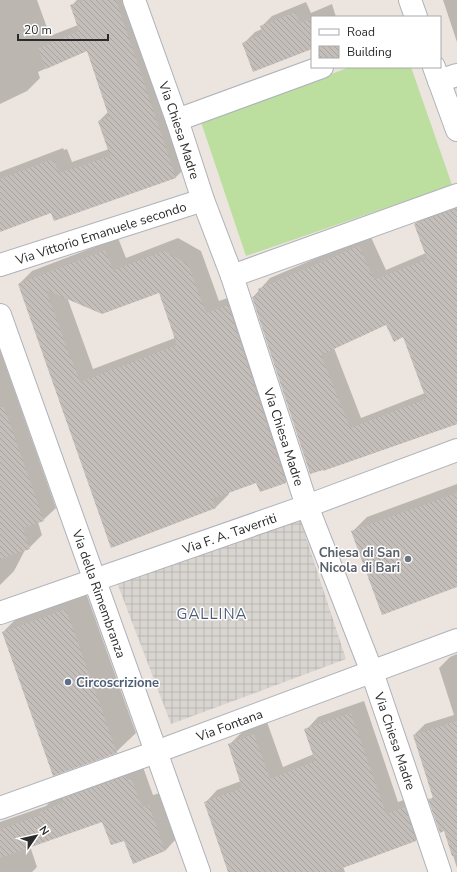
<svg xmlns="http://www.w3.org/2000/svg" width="457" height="872" viewBox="0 0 457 872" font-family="'Nunito Sans',sans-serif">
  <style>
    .grass { fill: #bcde9e }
    .plaza { fill: url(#plaza-grid) }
    .shadow { fill: #0003; fill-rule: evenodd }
    .building { fill: url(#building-back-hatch); fill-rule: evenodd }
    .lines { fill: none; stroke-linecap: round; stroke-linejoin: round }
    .minor-casing { stroke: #aeb2ba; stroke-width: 24 }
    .tertiary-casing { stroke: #aeb2ba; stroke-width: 24 }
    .minor { stroke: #fff; stroke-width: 22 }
    .tertiary { stroke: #fff; stroke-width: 22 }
    .worship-dot { fill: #6b7280; stroke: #fff; stroke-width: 1.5 }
    .service-dot { fill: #5c6f8a; stroke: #fff; stroke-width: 1.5 }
    .labels { text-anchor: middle; stroke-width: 3; stroke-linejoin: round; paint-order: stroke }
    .street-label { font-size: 13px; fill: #2b2b2b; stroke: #fff }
    .worship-label { font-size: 13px; font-weight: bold; fill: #5b616d; stroke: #fff; text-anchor: end }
    .service-label { font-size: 13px; font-weight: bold; fill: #4e5e75; stroke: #fff; text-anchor: start }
    .quarter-label { font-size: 15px; letter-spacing: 1px; fill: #4e5b78; stroke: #fff }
  </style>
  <defs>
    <pattern id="plaza-grid" width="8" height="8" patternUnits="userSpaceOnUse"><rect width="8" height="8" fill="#d8d4d0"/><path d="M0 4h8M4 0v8" fill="none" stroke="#bab6b3"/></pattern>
    <pattern id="building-back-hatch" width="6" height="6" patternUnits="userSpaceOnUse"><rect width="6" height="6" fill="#c4beba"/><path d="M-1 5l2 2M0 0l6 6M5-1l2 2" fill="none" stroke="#a9a3a0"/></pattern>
  </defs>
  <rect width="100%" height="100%" fill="#ece4de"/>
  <path class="grass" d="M 350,67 L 411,67 L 452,185 L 246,256 L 201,122 Z"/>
  <path class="plaza" d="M 299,516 L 346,659 L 171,724 L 116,580 Z"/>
  <g class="shadow">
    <path d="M 0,0 L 37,0 L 50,36 L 78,25 L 72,5 L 77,0 L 132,0 L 188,165 L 176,177 L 54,220 L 51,212 L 0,225 L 0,172 L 63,148 L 64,150 L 67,149 L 72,162 L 109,149 L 99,121 L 108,112 L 87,50 L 38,72 L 40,78 L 27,91 L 0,104 Z"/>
    <path d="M 443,0 L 457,0 L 457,42 Z"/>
    <path d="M 306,2 L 311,13 L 332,4 L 336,17 L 312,17 L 312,48 L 244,43 L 255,32 L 262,29 L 261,27 L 272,16 Z"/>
    <path d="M 457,202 L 457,424 L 324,470 L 253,297 L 270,278 L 370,235 L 386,270 L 426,253 L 415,224 L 426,213 ZM 386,324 L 404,335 L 425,393 L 361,418 L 334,348 Z"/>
    <path d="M 118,238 L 126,258 L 178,238 L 201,251 L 219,301 L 242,293 L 299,468 L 286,482 L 260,491 L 256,481 L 228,492 L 229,494 L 216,507 L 111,547 L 19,284 L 32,271 ZM 160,292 L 175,338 L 93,369 L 67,297 Z"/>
    <path d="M 0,350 L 56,508 L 43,520 L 38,522 L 42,535 L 29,548 L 25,550 L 14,571 L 0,585 Z"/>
    <path d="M 457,484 L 457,586 L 352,532 L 367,517 Z"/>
    <path d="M 85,590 L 136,733 L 116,752 L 3,632 L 22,613 Z"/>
    <path d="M 457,654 L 457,868 L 445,830 L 430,800 L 434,796 L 414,735 L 425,724 L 454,715 L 439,668 L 450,657 Z"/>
    <path d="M 364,701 L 398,802 L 417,795 L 428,828 L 416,840 L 343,867 L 345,872 L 230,872 L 205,803 L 217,790 L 241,781 L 230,744 L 242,732 L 267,722 L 283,767 L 314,754 L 306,730 L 318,717 Z"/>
    <path d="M 143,767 L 153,795 L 160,793 L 176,839 L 165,851 L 125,839 L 102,821 L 30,846 L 37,867 L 32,872 L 0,872 L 0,822 L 46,806 L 52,800 Z"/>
  </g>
  <g class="building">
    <path d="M 85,0 L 116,0 L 176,178 L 54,221 L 51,213 L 0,232 L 0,179 L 50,160 L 51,162 L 54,161 L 59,173 L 110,156 L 98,121 L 109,117 L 87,51 L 46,69 L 38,48 L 79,31 L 70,5 Z"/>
    <path d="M 295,12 L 300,23 L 312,18 L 312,49 L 253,72 L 242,43 L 263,34 L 260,26 Z"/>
    <path d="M 457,208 L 457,424 L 323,471 L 323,470 L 310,474 L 252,297 L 260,294 L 258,289 L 359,246 L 374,280 L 427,259 L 414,224 ZM 386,325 L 394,342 L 403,337 L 426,399 L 350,428 L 321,355 Z"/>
    <path d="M 105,250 L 113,270 L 164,251 L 188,264 L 206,313 L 228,305 L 286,483 L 260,492 L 256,483 L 212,499 L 216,508 L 111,548 L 18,284 ZM 46,290 L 102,314 L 159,293 L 177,345 L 80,382 L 72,360 L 71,360 Z"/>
    <path d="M 0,407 L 4,407 L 44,521 L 23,528 L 30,549 L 0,559 Z"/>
    <path d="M 457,493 L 457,587 L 382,615 L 351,531 Z"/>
    <path d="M 66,609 L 117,753 L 53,776 L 2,632 Z"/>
    <path d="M 351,713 L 386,814 L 405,807 L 416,841 L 332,872 L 228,872 L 204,802 L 242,788 L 228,744 L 254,734 L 270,779 L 315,761 L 304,729 Z"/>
    <path d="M 457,721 L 457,855 L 452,856 L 444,831 L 440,833 L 428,799 L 433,798 L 413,735 Z"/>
    <path d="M 125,776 L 127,780 L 131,778 L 142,807 L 149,805 L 165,851 L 133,864 L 124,841 L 111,845 L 102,822 L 0,858 L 0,829 L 41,815 L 39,812 L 63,803 L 61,799 Z"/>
  </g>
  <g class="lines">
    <g class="minor-casing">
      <g id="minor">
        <path id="s1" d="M 134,0 L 177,120 L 203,200 L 232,276 L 307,506 L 372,672 L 440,872"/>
        <path d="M 439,81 L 457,75"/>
        <path d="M 177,120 L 322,67"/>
        <path id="s2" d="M 0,265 L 203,200"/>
        <path d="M 232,276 L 457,195"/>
        <path id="s3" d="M 0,315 L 199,872"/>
        <path id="s4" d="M 0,613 L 307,506 L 457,450"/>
        <path id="s5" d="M 0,808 L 156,752 L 457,640"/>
      </g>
    </g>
    <g class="tertiary-casing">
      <g id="tertiary">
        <path d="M 410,0 L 416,17"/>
        <path d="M 434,67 L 457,130"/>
      </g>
    </g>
    <use href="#minor" class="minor"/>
    <use href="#tertiary" class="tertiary"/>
  </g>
  <circle class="worship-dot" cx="408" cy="559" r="4"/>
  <circle class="service-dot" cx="68" cy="682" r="4"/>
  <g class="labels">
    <g class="street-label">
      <text dy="5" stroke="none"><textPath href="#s1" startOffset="138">Via Chiesa Madre</textPath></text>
      <text dy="5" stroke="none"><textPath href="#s2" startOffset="106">Via Vittorio Emanuele secondo</textPath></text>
      <text dy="5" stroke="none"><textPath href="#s1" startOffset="462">Via Chiesa Madre</textPath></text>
      <text dy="5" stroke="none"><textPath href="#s4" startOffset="243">Via F. A. Taverriti</textPath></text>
      <text dy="5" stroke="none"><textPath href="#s3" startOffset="296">Via della Rimembranza</textPath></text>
      <text dy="5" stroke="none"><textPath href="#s5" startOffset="244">Via Fontana</textPath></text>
      <text dy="5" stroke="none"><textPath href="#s1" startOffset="786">Via Chiesa Madre</textPath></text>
    </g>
    <g class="worship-label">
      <text x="400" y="557">Chiesa di San<tspan x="400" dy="15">Nicola di Bari</tspan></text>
    </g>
    <g class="service-label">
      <text x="76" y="687">Circoscrizione</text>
    </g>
    <g class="quarter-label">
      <text x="212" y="619">GALLINA</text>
    </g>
  </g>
  <rect x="311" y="16" width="130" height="52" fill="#ffffff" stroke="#aaaaaa"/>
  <rect x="319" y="29" width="20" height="6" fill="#ffffff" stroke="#aaaaaa"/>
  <text x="347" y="36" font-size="12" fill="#2b2b2b">Road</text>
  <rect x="319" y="46" width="20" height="12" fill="url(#building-back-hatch)" stroke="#aaaaaa"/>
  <text x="347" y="56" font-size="12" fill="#2b2b2b">Building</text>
  <g transform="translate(36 836) rotate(56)" stroke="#ffffff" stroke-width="3" paint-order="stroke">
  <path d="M0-3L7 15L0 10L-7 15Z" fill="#2b2b2b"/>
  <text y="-6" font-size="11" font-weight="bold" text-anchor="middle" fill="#2b2b2b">N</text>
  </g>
  <path d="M18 34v6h90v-6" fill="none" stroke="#2b2b2b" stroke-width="2"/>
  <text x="24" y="34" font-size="12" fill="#2b2b2b" stroke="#ffffff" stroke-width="3" paint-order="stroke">20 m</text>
</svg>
